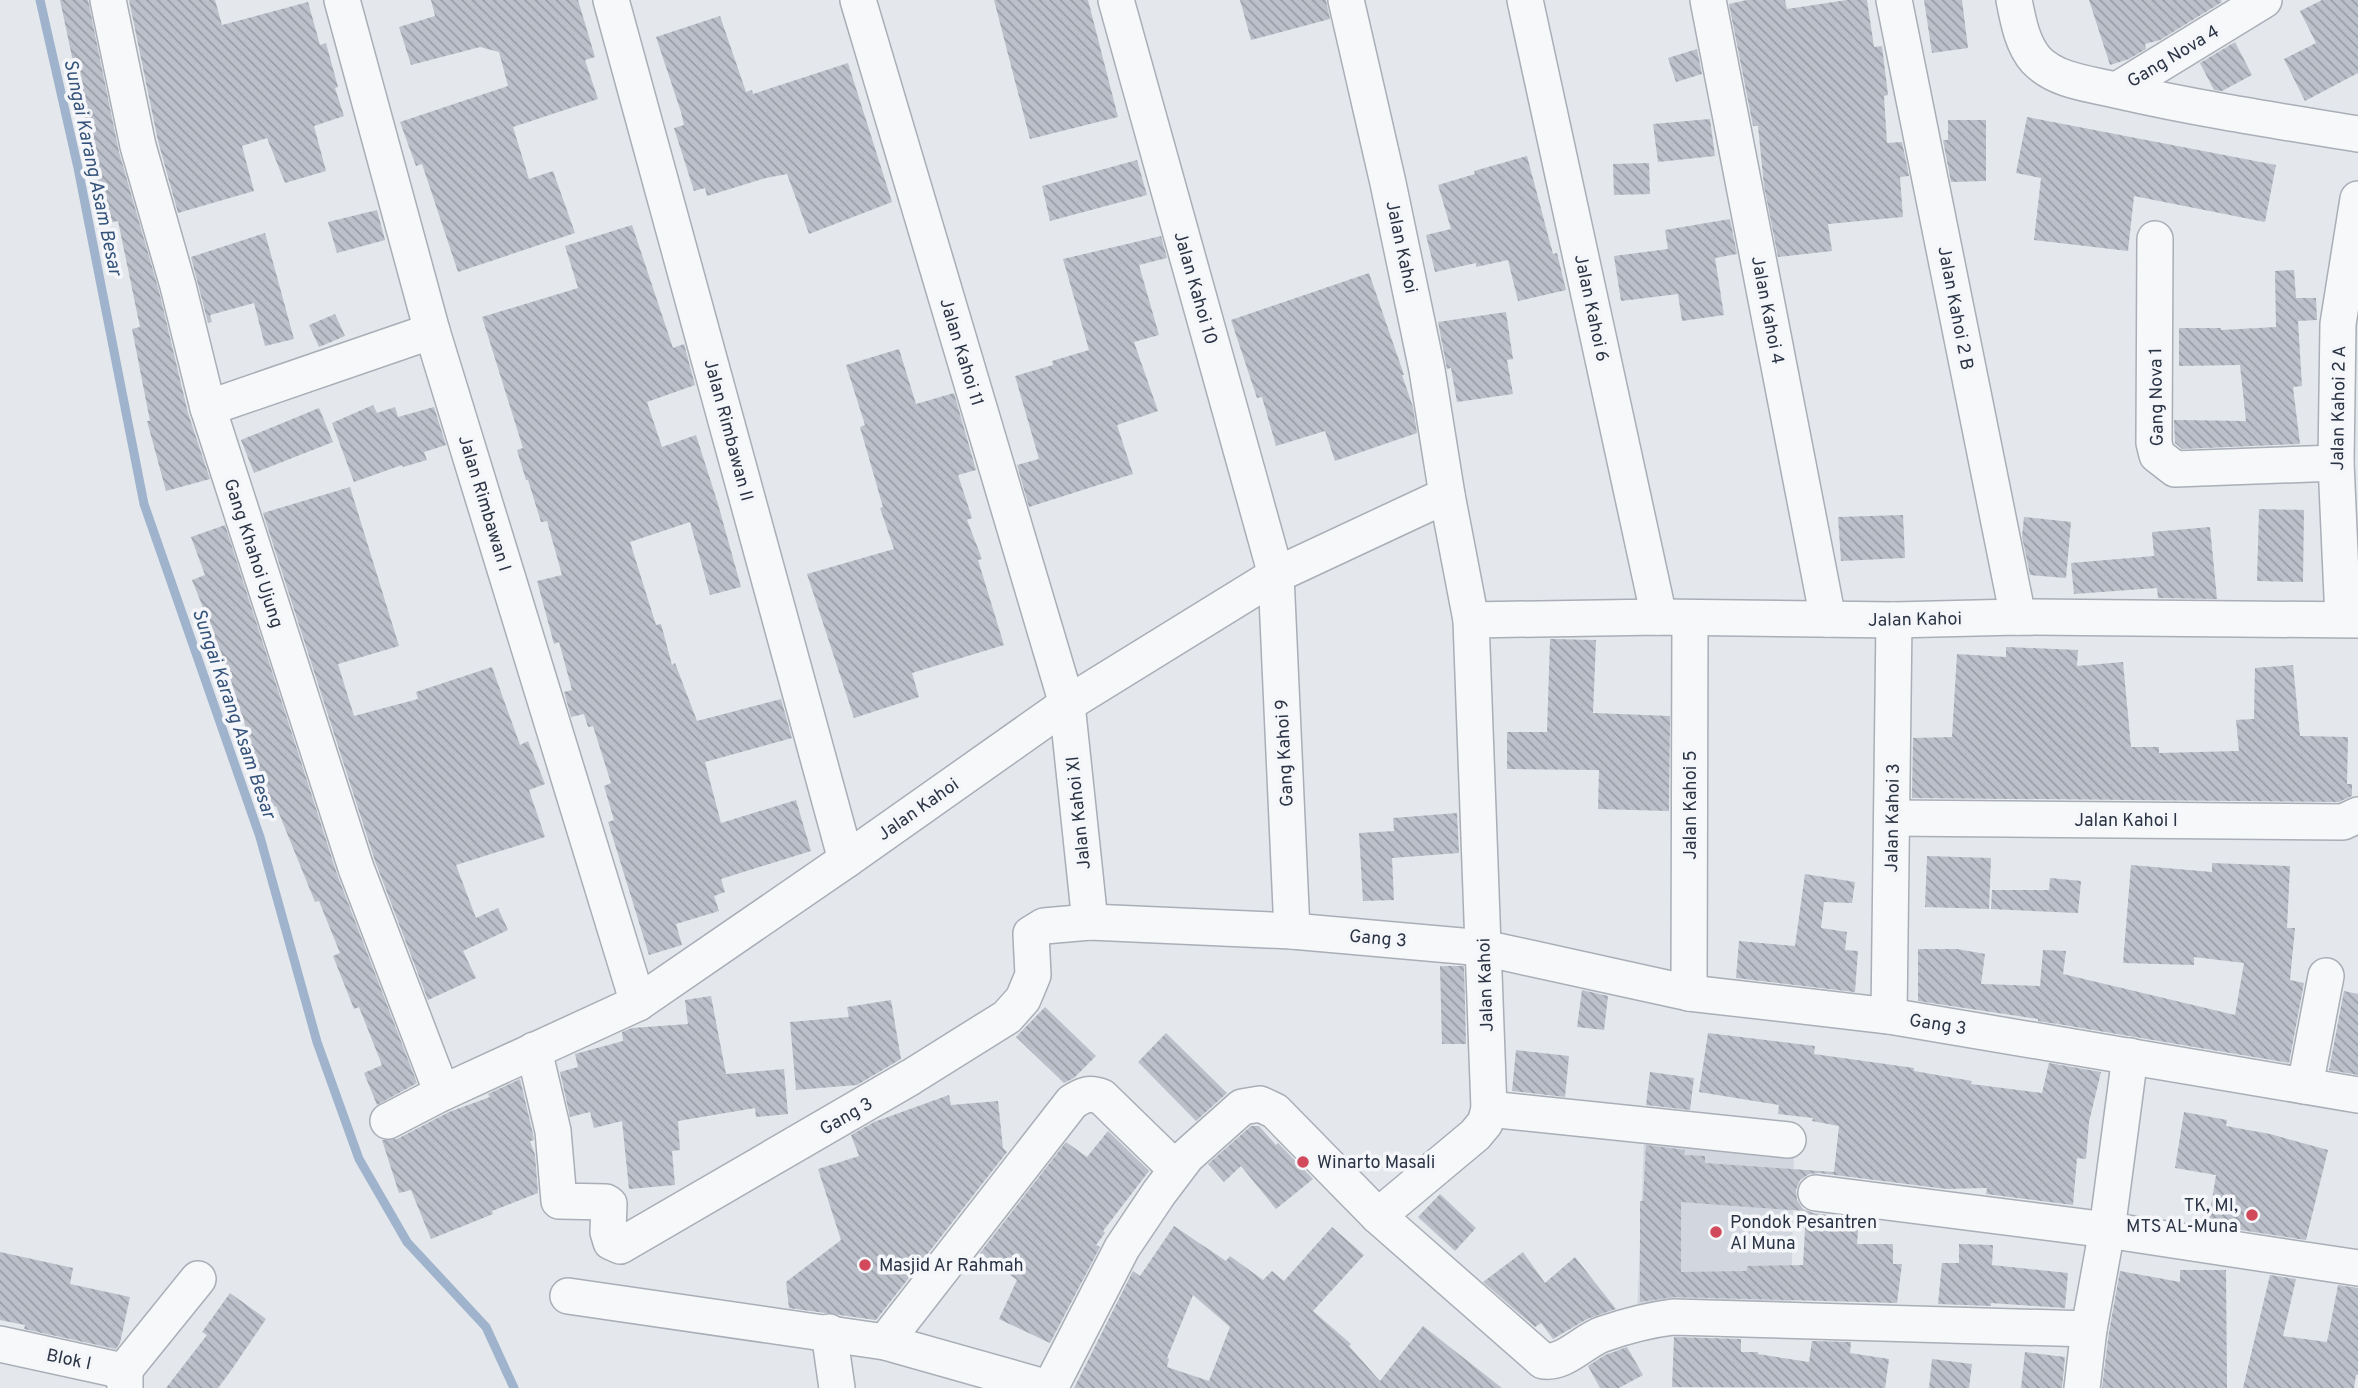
<svg xmlns="http://www.w3.org/2000/svg" width="2358" height="1388" viewBox="0 0 2358 1388" font-family="Overpass,sans-serif">
  <style>
    .built { fill: #d2d6de }
    .lines { fill: none; stroke-linecap: round; stroke-linejoin: round }
    .stream { stroke: #9fb4cc; stroke-width: 9 }
    .building { fill: url(#building-back-hatch); fill-rule: evenodd }
    .minor-casing { stroke: #a9aeb7; stroke-width: 38 }
    .minor { stroke: #f7f8fa; stroke-width: 35 }
    .poi-dot { fill: #d1495b; stroke: #f4f6f9; stroke-width: 2.5 }
    .labels { text-anchor: middle; stroke-width: 7; stroke-linejoin: round; paint-order: stroke }
    .street-label { font-size: 18px; fill: #2b3445; stroke: #f4f6f9 }
    .poi-label { font-size: 18px; fill: #2b3445; stroke: #f4f6f9; text-anchor: start }
    .water-label { font-size: 19px; font-style: italic; fill: #34527a; stroke: #f4f6f9 }
  </style>
  <defs>
    <pattern id="building-back-hatch" width="6" height="6" patternUnits="userSpaceOnUse" patternTransform="scale(1.75)"><rect width="6" height="6" fill="#bbc0ca"/><path d="M-1 5l2 2M0 0l6 6M5-1l2 2" fill="none" stroke="#989da6"/></pattern>
  </defs>
  <rect width="100%" height="100%" fill="#e4e7ec"/>
  <path class="built" d="M 1644,1139 L 1794,1150 L 1791,1315 L 1637,1316 Z"/>
  <g class="lines">
    <path class="stream" d="M 40,0 L 78,168 L 144,504 L 260,837 L 317,1042 L 359,1159 L 407,1242 L 486,1327 L 514,1388"/>
  </g>
  <g class="building">
    <path d="M 60,0 L 88,0 L 119,152 L 159,291 L 188,413 L 210,479 L 166,491 L 147,421 L 150,421 L 132,329 L 140,327 L 118,221 L 107,223 Z"/>
    <path d="M 129,0 L 215,0 L 222,25 L 308,2 L 320,45 L 326,43 L 338,87 L 335,88 L 344,116 L 314,126 L 326,171 L 285,183 L 267,138 L 242,146 L 254,191 L 178,213 L 158,141 Z"/>
    <path d="M 431,0 L 578,0 L 595,57 L 585,60 L 598,99 L 513,127 L 529,179 L 553,171 L 575,233 L 458,272 L 422,164 L 416,166 L 400,122 L 508,86 L 499,52 L 480,47 L 411,65 L 399,27 L 435,16 Z"/>
    <path d="M 994,0 L 1088,0 L 1118,117 L 1030,139 Z"/>
    <path d="M 1240,0 L 1326,0 L 1330,19 L 1251,40 Z"/>
    <path d="M 1747,0 L 1785,0 L 1787,9 L 1847,0 L 1867,0 L 1874,47 L 1882,46 L 1888,95 L 1884,96 L 1887,143 L 1902,142 L 1909,176 L 1900,177 L 1903,217 L 1828,224 L 1832,251 L 1778,257 L 1764,186 L 1758,126 L 1753,126 L 1729,4 Z"/>
    <path d="M 1924,0 L 1962,0 L 1968,48 L 1932,53 Z"/>
    <path d="M 2089,0 L 2221,0 L 2222,2 L 2160,40 L 2145,44 L 2146,49 L 2129,59 L 2110,65 Z"/>
    <path d="M 2322,0 L 2358,0 L 2358,73 L 2305,101 L 2284,59 L 2316,43 L 2300,11 Z"/>
    <path d="M 720,16 L 746,92 L 752,90 L 753,94 L 848,63 L 892,202 L 809,234 L 787,174 L 766,178 L 707,196 L 705,188 L 694,191 L 674,128 L 684,125 L 681,112 L 656,37 Z"/>
    <path d="M 2235,42 L 2252,75 L 2222,91 L 2214,90 L 2200,63 Z"/>
    <path d="M 1697,49 L 1702,74 L 1676,82 L 1668,58 Z"/>
    <path d="M 2027,117 L 2276,165 L 2265,222 L 2134,196 L 2128,251 L 2034,240 L 2041,178 L 2016,173 Z"/>
    <path d="M 1710,119 L 1715,156 L 1658,162 L 1653,124 Z"/>
    <path d="M 1948,120 L 1986,120 L 1986,181 L 1951,182 L 1943,140 L 1948,140 Z"/>
    <path d="M 1527,156 L 1553,254 L 1557,253 L 1566,290 L 1518,301 L 1508,260 L 1476,267 L 1476,263 L 1435,272 L 1426,235 L 1451,229 L 1438,185 L 1475,174 L 1474,171 Z"/>
    <path d="M 1137,160 L 1147,195 L 1050,221 L 1042,186 Z"/>
    <path d="M 1649,163 L 1650,194 L 1614,195 L 1613,164 Z"/>
    <path d="M 377,210 L 385,240 L 337,253 L 328,222 Z"/>
    <path d="M 1730,219 L 1737,254 L 1715,258 L 1724,315 L 1682,321 L 1678,294 L 1621,301 L 1614,256 L 1668,249 L 1665,230 Z"/>
    <path d="M 632,225 L 673,348 L 684,344 L 695,385 L 647,402 L 662,447 L 696,435 L 718,504 L 741,587 L 710,595 L 690,522 L 630,542 L 656,625 L 661,624 L 672,665 L 675,663 L 697,721 L 781,699 L 792,738 L 705,762 L 721,823 L 796,800 L 811,851 L 721,879 L 725,892 L 714,896 L 719,911 L 676,924 L 682,945 L 649,955 L 608,822 L 614,820 L 604,786 L 611,783 L 593,726 L 588,727 L 584,714 L 571,717 L 564,692 L 572,690 L 559,642 L 554,644 L 537,581 L 562,575 L 547,521 L 541,522 L 528,480 L 526,480 L 517,450 L 523,448 L 482,317 L 578,288 L 565,246 Z"/>
    <path d="M 265,233 L 294,339 L 265,346 L 254,303 L 210,315 L 212,322 L 208,323 L 191,257 Z"/>
    <path d="M 1161,236 L 1167,258 L 1139,265 L 1159,335 L 1134,342 L 1158,411 L 1117,425 L 1133,474 L 1029,507 L 1017,465 L 1039,459 L 1015,376 L 1053,365 L 1052,361 L 1089,350 L 1063,259 Z"/>
    <path d="M 2294,270 L 2296,298 L 2316,298 L 2317,320 L 2298,321 L 2302,386 L 2293,387 L 2300,444 L 2182,449 L 2175,443 L 2174,420 L 2246,421 L 2240,365 L 2179,366 L 2179,328 L 2221,328 L 2221,330 L 2276,327 L 2275,271 Z"/>
    <path d="M 1369,273 L 1404,375 L 1402,375 L 1413,407 L 1417,433 L 1335,461 L 1325,431 L 1276,446 L 1262,397 L 1257,398 L 1231,320 Z"/>
    <path d="M 1506,312 L 1513,359 L 1507,360 L 1513,394 L 1457,402 L 1451,368 L 1447,369 L 1438,322 Z"/>
    <path d="M 335,314 L 345,336 L 319,347 L 309,325 Z"/>
    <path d="M 899,349 L 916,404 L 954,393 L 976,470 L 958,475 L 972,518 L 967,520 L 982,559 L 978,560 L 1004,645 L 912,673 L 919,697 L 854,718 L 807,574 L 894,549 L 880,508 L 883,507 L 860,427 L 865,425 L 846,365 Z"/>
    <path d="M 373,405 L 377,413 L 395,407 L 398,417 L 434,407 L 446,445 L 424,452 L 427,460 L 403,467 L 402,465 L 354,482 L 332,423 Z"/>
    <path d="M 319,408 L 333,442 L 254,473 L 241,440 Z"/>
    <path d="M 350,487 L 399,646 L 338,664 L 354,716 L 418,699 L 416,692 L 492,667 L 520,745 L 528,741 L 545,784 L 529,790 L 545,837 L 456,865 L 476,918 L 498,908 L 508,930 L 463,951 L 476,978 L 428,1000 L 375,861 L 263,513 Z"/>
    <path d="M 2259,509 L 2304,510 L 2303,582 L 2257,581 Z"/>
    <path d="M 1903,515 L 1905,558 L 1841,561 L 1838,517 Z"/>
    <path d="M 2024,517 L 2071,522 L 2066,578 L 2030,575 L 2022,537 Z"/>
    <path d="M 225,525 L 337,874 L 417,1083 L 377,1105 L 364,1073 L 382,1065 L 359,1007 L 354,1009 L 333,956 L 340,953 L 319,901 L 315,902 L 276,806 L 271,808 L 227,668 L 192,580 L 205,575 L 191,537 Z"/>
    <path d="M 2210,527 L 2217,599 L 2158,598 L 2157,588 L 2074,594 L 2071,563 L 2154,556 L 2152,532 Z"/>
    <path d="M 1550,639 L 1596,640 L 1593,713 L 1670,716 L 1669,811 L 1598,809 L 1599,770 L 1507,769 L 1507,732 L 1547,732 Z"/>
    <path d="M 2006,647 L 2078,650 L 2077,666 L 2123,662 L 2131,747 L 2159,747 L 2159,753 L 2239,751 L 2236,720 L 2254,719 L 2255,668 L 2293,665 L 2300,736 L 2348,737 L 2347,784 L 2352,784 L 2352,796 L 2339,802 L 1912,798 L 1913,738 L 1952,737 L 1957,654 L 2006,657 Z"/>
    <path d="M 1457,813 L 1459,853 L 1392,858 L 1394,900 L 1363,901 L 1359,833 L 1394,831 L 1393,818 Z"/>
    <path d="M 1927,856 L 1991,858 L 1989,909 L 1925,907 Z"/>
    <path d="M 2212,863 L 2290,866 L 2287,928 L 2295,928 L 2290,980 L 2304,983 L 2289,1063 L 2058,1024 L 2059,1020 L 2057,1024 L 2038,1021 L 2038,1019 L 1918,1001 L 1918,949 L 1957,949 L 1985,954 L 1981,984 L 2040,986 L 2043,950 L 2066,951 L 2063,974 L 2235,1015 L 2244,963 L 2194,957 L 2194,965 L 2123,963 L 2131,865 L 2212,872 Z"/>
    <path d="M 1805,874 L 1855,882 L 1852,903 L 1824,902 L 1821,928 L 1847,932 L 1845,950 L 1858,951 L 1855,992 L 1736,978 L 1739,941 L 1795,946 Z"/>
    <path d="M 2050,878 L 2081,881 L 2078,913 L 1991,909 L 1992,890 L 2049,890 Z"/>
    <path d="M 1440,966 L 1464,966 L 1466,1044 L 1442,1044 Z"/>
    <path d="M 1582,990 L 1608,996 L 1604,1030 L 1577,1027 Z"/>
    <path d="M 2344,991 L 2358,994 L 2358,1075 L 2329,1070 Z"/>
    <path d="M 711,996 L 726,1074 L 784,1069 L 788,1114 L 756,1117 L 755,1108 L 678,1121 L 680,1150 L 672,1151 L 675,1185 L 629,1189 L 622,1121 L 594,1128 L 590,1112 L 570,1117 L 560,1072 L 578,1067 L 575,1054 L 623,1041 L 622,1032 L 632,1028 L 688,1024 L 685,1000 Z"/>
    <path d="M 891,1000 L 901,1059 L 857,1085 L 796,1090 L 790,1022 L 849,1017 L 847,1007 Z"/>
    <path d="M 1045,1007 L 1096,1056 L 1074,1078 L 1064,1083 L 1016,1037 Z"/>
    <path d="M 1166,1033 L 1227,1093 L 1196,1121 L 1138,1062 Z"/>
    <path d="M 1708,1033 L 1815,1046 L 1814,1054 L 1914,1068 L 1914,1071 L 1972,1081 L 1971,1084 L 2042,1093 L 2049,1063 L 2101,1072 L 2089,1122 L 2086,1159 L 2077,1158 L 2073,1205 L 1986,1194 L 1987,1188 L 1947,1189 L 1819,1173 L 1809,1174 L 1800,1180 L 1796,1190 L 1797,1200 L 1803,1209 L 1813,1213 L 1859,1219 L 1857,1244 L 1893,1244 L 1893,1264 L 1902,1264 L 1897,1303 L 1674,1297 L 1640,1302 L 1640,1201 L 1643,1201 L 1646,1145 L 1685,1150 L 1684,1155 L 1705,1156 L 1705,1163 L 1834,1172 L 1839,1126 L 1812,1121 L 1813,1118 L 1778,1114 L 1779,1105 L 1699,1092 ZM 1681,1202 L 1806,1211 L 1803,1265 L 1747,1266 L 1747,1271 L 1681,1272 Z"/>
    <path d="M 1516,1050 L 1569,1056 L 1565,1097 L 1512,1091 Z"/>
    <path d="M 1650,1072 L 1694,1078 L 1690,1110 L 1646,1105 Z"/>
    <path d="M 520,1079 L 533,1134 L 534,1140 L 530,1141 L 535,1155 L 538,1193 L 492,1211 L 493,1214 L 431,1239 L 411,1190 L 399,1193 L 382,1140 L 397,1139 L 449,1112 L 490,1097 L 488,1094 Z"/>
    <path d="M 949,1095 L 951,1105 L 998,1101 L 1003,1148 L 1007,1152 L 876,1320 L 789,1308 L 786,1282 L 841,1240 L 818,1169 L 859,1156 L 851,1135 L 874,1122 Z"/>
    <path d="M 2184,1112 L 2227,1120 L 2226,1126 L 2270,1134 L 2328,1150 L 2306,1240 L 2208,1225 L 2216,1175 L 2175,1168 Z"/>
    <path d="M 1251,1126 L 1259,1126 L 1276,1145 L 1278,1143 L 1313,1179 L 1276,1209 L 1241,1166 L 1224,1182 L 1208,1164 Z"/>
    <path d="M 1108,1131 L 1149,1171 L 1103,1231 L 1105,1233 L 1096,1245 L 1100,1247 L 1050,1343 L 999,1319 L 1017,1280 L 980,1253 L 1066,1142 L 1087,1157 Z"/>
    <path d="M 1440,1194 L 1476,1228 L 1455,1251 L 1418,1217 Z"/>
    <path d="M 1174,1226 L 1226,1261 L 1230,1256 L 1263,1280 L 1272,1271 L 1284,1281 L 1332,1227 L 1364,1255 L 1313,1311 L 1351,1344 L 1349,1346 L 1380,1381 L 1423,1326 L 1502,1388 L 1074,1388 L 1133,1271 L 1140,1276 ZM 1193,1295 L 1230,1327 L 1209,1381 L 1167,1367 L 1169,1359 L 1167,1358 Z"/>
    <path d="M 1959,1244 L 1993,1245 L 1992,1265 L 2068,1273 L 2065,1308 L 1991,1303 L 1991,1306 L 1938,1304 L 1942,1263 L 1959,1263 Z"/>
    <path d="M 0,1252 L 73,1268 L 70,1284 L 130,1297 L 120,1343 L 116,1349 L 24,1329 L 25,1325 L 0,1320 Z"/>
    <path d="M 1523,1252 L 1545,1283 L 1575,1257 L 1616,1309 L 1587,1319 L 1553,1339 L 1541,1323 L 1535,1327 L 1483,1282 Z"/>
    <path d="M 2180,1270 L 2226,1270 L 2227,1388 L 2102,1388 L 2109,1332 L 2120,1271 L 2180,1282 Z"/>
    <path d="M 2270,1275 L 2296,1279 L 2283,1336 L 2327,1342 L 2338,1285 L 2358,1288 L 2358,1375 L 2356,1375 L 2354,1388 L 2243,1388 Z"/>
    <path d="M 230,1293 L 266,1319 L 230,1372 L 218,1388 L 166,1388 L 207,1335 L 202,1332 Z"/>
    <path d="M 1674,1337 L 1741,1339 L 1741,1352 L 1758,1352 L 1758,1354 L 1809,1362 L 1812,1341 L 1851,1342 L 1850,1353 L 1889,1359 L 1885,1388 L 1672,1387 Z"/>
    <path d="M 1627,1347 L 1643,1375 L 1619,1388 L 1600,1388 L 1588,1366 L 1605,1355 Z"/>
    <path d="M 2025,1352 L 2065,1357 L 2062,1388 L 2021,1388 Z"/>
    <path d="M 1932,1359 L 1972,1364 L 1969,1388 L 1929,1388 Z"/>
  </g>
  <g class="lines">
    <g class="minor-casing">
      <g id="minor">
        <path d="M 108,0 L 138,146 L 178,286 L 208,408 L 356,868 L 442,1093"/>
        <path d="M 342,0 L 432,331 L 638,1003"/>
        <path d="M 611,0 L 846,860"/>
        <path d="M 858,0 L 1067,704 L 1090,922"/>
        <path d="M 1116,0 L 1276,575 L 1292,931"/>
        <path d="M 1346,0 L 1388,183 L 1427,370 L 1447,495 L 1471,620 L 1489,1109 L 1485,1123 L 1475,1135 L 1378,1216"/>
        <path d="M 1525,0 L 1659,617"/>
        <path d="M 1708,0 L 1828,619"/>
        <path d="M 1894,0 L 2018,617"/>
        <path d="M 2014,0 C 2018,20 2022,44 2036,60 C 2057,82 2092,84 2120,91 C 2199,109 2278,121 2358,134"/>
        <path d="M 2117,90 L 2264,0"/>
        <path d="M 2155,239 L 2154,443 L 2157,455 L 2175,469 L 2336,463"/>
        <path d="M 208,408 L 432,331"/>
        <path d="M 2343,619 L 2336,463 L 2338,324 L 2358,199"/>
        <path d="M 1471,620 L 1659,617 L 1894,620 L 2018,617 L 2358,620"/>
        <path d="M 1892,818 L 2343,822 L 2358,815"/>
        <path d="M 1689,993 L 1690,618"/>
        <path d="M 1889,1016 L 1894,620"/>
        <path d="M 534,1050 L 553,1131 L 559,1201 L 606,1202 L 609,1204 L 608,1232 L 611,1242 L 620,1246 L 911,1077 L 1007,1017 L 1023,999 L 1033,975 L 1031,934 L 1044,926 L 1090,922 L 1292,931 L 1484,948 L 1689,993 L 1889,1016 L 2358,1095"/>
        <path d="M 2305,1086 L 2326,976"/>
        <path d="M 1489,1109 L 1788,1140"/>
        <path d="M 388,1121 L 442,1093 L 638,1003 L 846,860 L 1067,704 L 1276,575 L 1447,495"/>
        <path d="M 1816,1193 L 2107,1230 L 2358,1268"/>
        <path d="M 568,1296 L 885,1342 L 1048,1388"/>
        <path d="M 829,1332 L 837,1388"/>
        <path d="M 885,1342 L 1072,1102 C 1083,1095 1089,1092 1102,1097 L 1176,1169"/>
        <path d="M 0,1344 L 114,1369 L 125,1377 L 125,1388"/>
        <path d="M 122,1373 L 198,1279"/>
        <path d="M 1050,1388 L 1122,1248 L 1159,1193 L 1187,1156 L 1242,1107 L 1260,1104 L 1275,1111 L 1378,1216 L 1543,1361 C 1565,1364 1583,1341 1603,1334 C 1626,1326 1649,1320 1673,1317 L 2089,1329"/>
        <path d="M 2082,1388 L 2089,1329 L 2107,1230 L 2130,1056"/>
      </g>
    </g>
    <use href="#minor" class="minor"/>
  </g>
  <g class="poi-dot">
    <circle cx="1303" cy="1162" r="7"/>
    <circle cx="2252" cy="1215" r="7"/>
    <circle cx="1716" cy="1232" r="7"/>
    <circle cx="865" cy="1265" r="7"/>
  </g>
  <g class="labels">
    <g class="street-label">
      <text transform="translate(2173 56) rotate(-31)" y="6">Gang Nova 4</text>
      <text transform="translate(1402 247) rotate(78)" y="6">Jalan Kahoi</text>
      <text transform="translate(1196 288) rotate(74)" y="6">Jalan Kahoi 10</text>
      <text transform="translate(1592 308) rotate(78)" y="6">Jalan Kahoi 6</text>
      <text transform="translate(1956 308) rotate(79)" y="6">Jalan Kahoi 2 B</text>
      <text transform="translate(1768 310) rotate(79)" y="6">Jalan Kahoi 4</text>
      <text transform="translate(962 352) rotate(73)" y="6">Jalan Kahoi 11</text>
      <text transform="translate(2156 397) rotate(-91)" y="6">Gang Nova 1</text>
      <text transform="translate(2338 408) rotate(-89)" y="6">Jalan Kahoi 2 A</text>
      <text transform="translate(729 430) rotate(75)" y="6">Jalan Rimbawan II</text>
      <text transform="translate(485 503) rotate(73)" y="6">Jalan Rimbawan I</text>
      <text transform="translate(254 553) rotate(72)" y="6">Gang Khahoi Ujung</text>
      <text transform="translate(1915 619) rotate(-1)" y="6">Jalan Kahoi</text>
      <text transform="translate(1284 753) rotate(-93)" y="6">Gang Kahoi 9</text>
      <text transform="translate(1690 805) rotate(-90)" y="6">Jalan Kahoi 5</text>
      <text transform="translate(918 809) rotate(-35)" y="6">Jalan Kahoi</text>
      <text transform="translate(1078 813) rotate(-96)" y="6">Jalan Kahoi XI</text>
      <text transform="translate(1892 818) rotate(-89)" y="6">Jalan Kahoi 3</text>
      <text x="2126" y="826">Jalan Kahoi I</text>
      <text transform="translate(1378 938) rotate(5)" y="6">Gang 3</text>
      <text transform="translate(1485 985) rotate(-92)" y="6">Jalan Kahoi</text>
      <text transform="translate(1938 1024) rotate(9)" y="6">Gang 3</text>
      <text transform="translate(846 1116) rotate(-30)" y="6">Gang 3</text>
      <text transform="translate(69 1359) rotate(12)" y="6">Blok I</text>
    </g>
    <g class="poi-label">
      <text x="1317" y="1168">Winarto Masali</text>
      <text x="2238" y="1211" text-anchor="end">TK, MI,<tspan x="2238" dy="21">MTS AL-Muna</tspan></text>
      <text x="1730" y="1228">Pondok Pesantren<tspan x="1730" dy="21">Al Muna</tspan></text>
      <text x="879" y="1271">Masjid Ar Rahmah</text>
    </g>
    <g class="water-label">
      <text transform="translate(94 167) rotate(78)" y="7">Sungai Karang Asam Besar</text>
      <text transform="translate(235 713) rotate(71)" y="7">Sungai Karang Asam Besar</text>
    </g>
  </g>
</svg>
